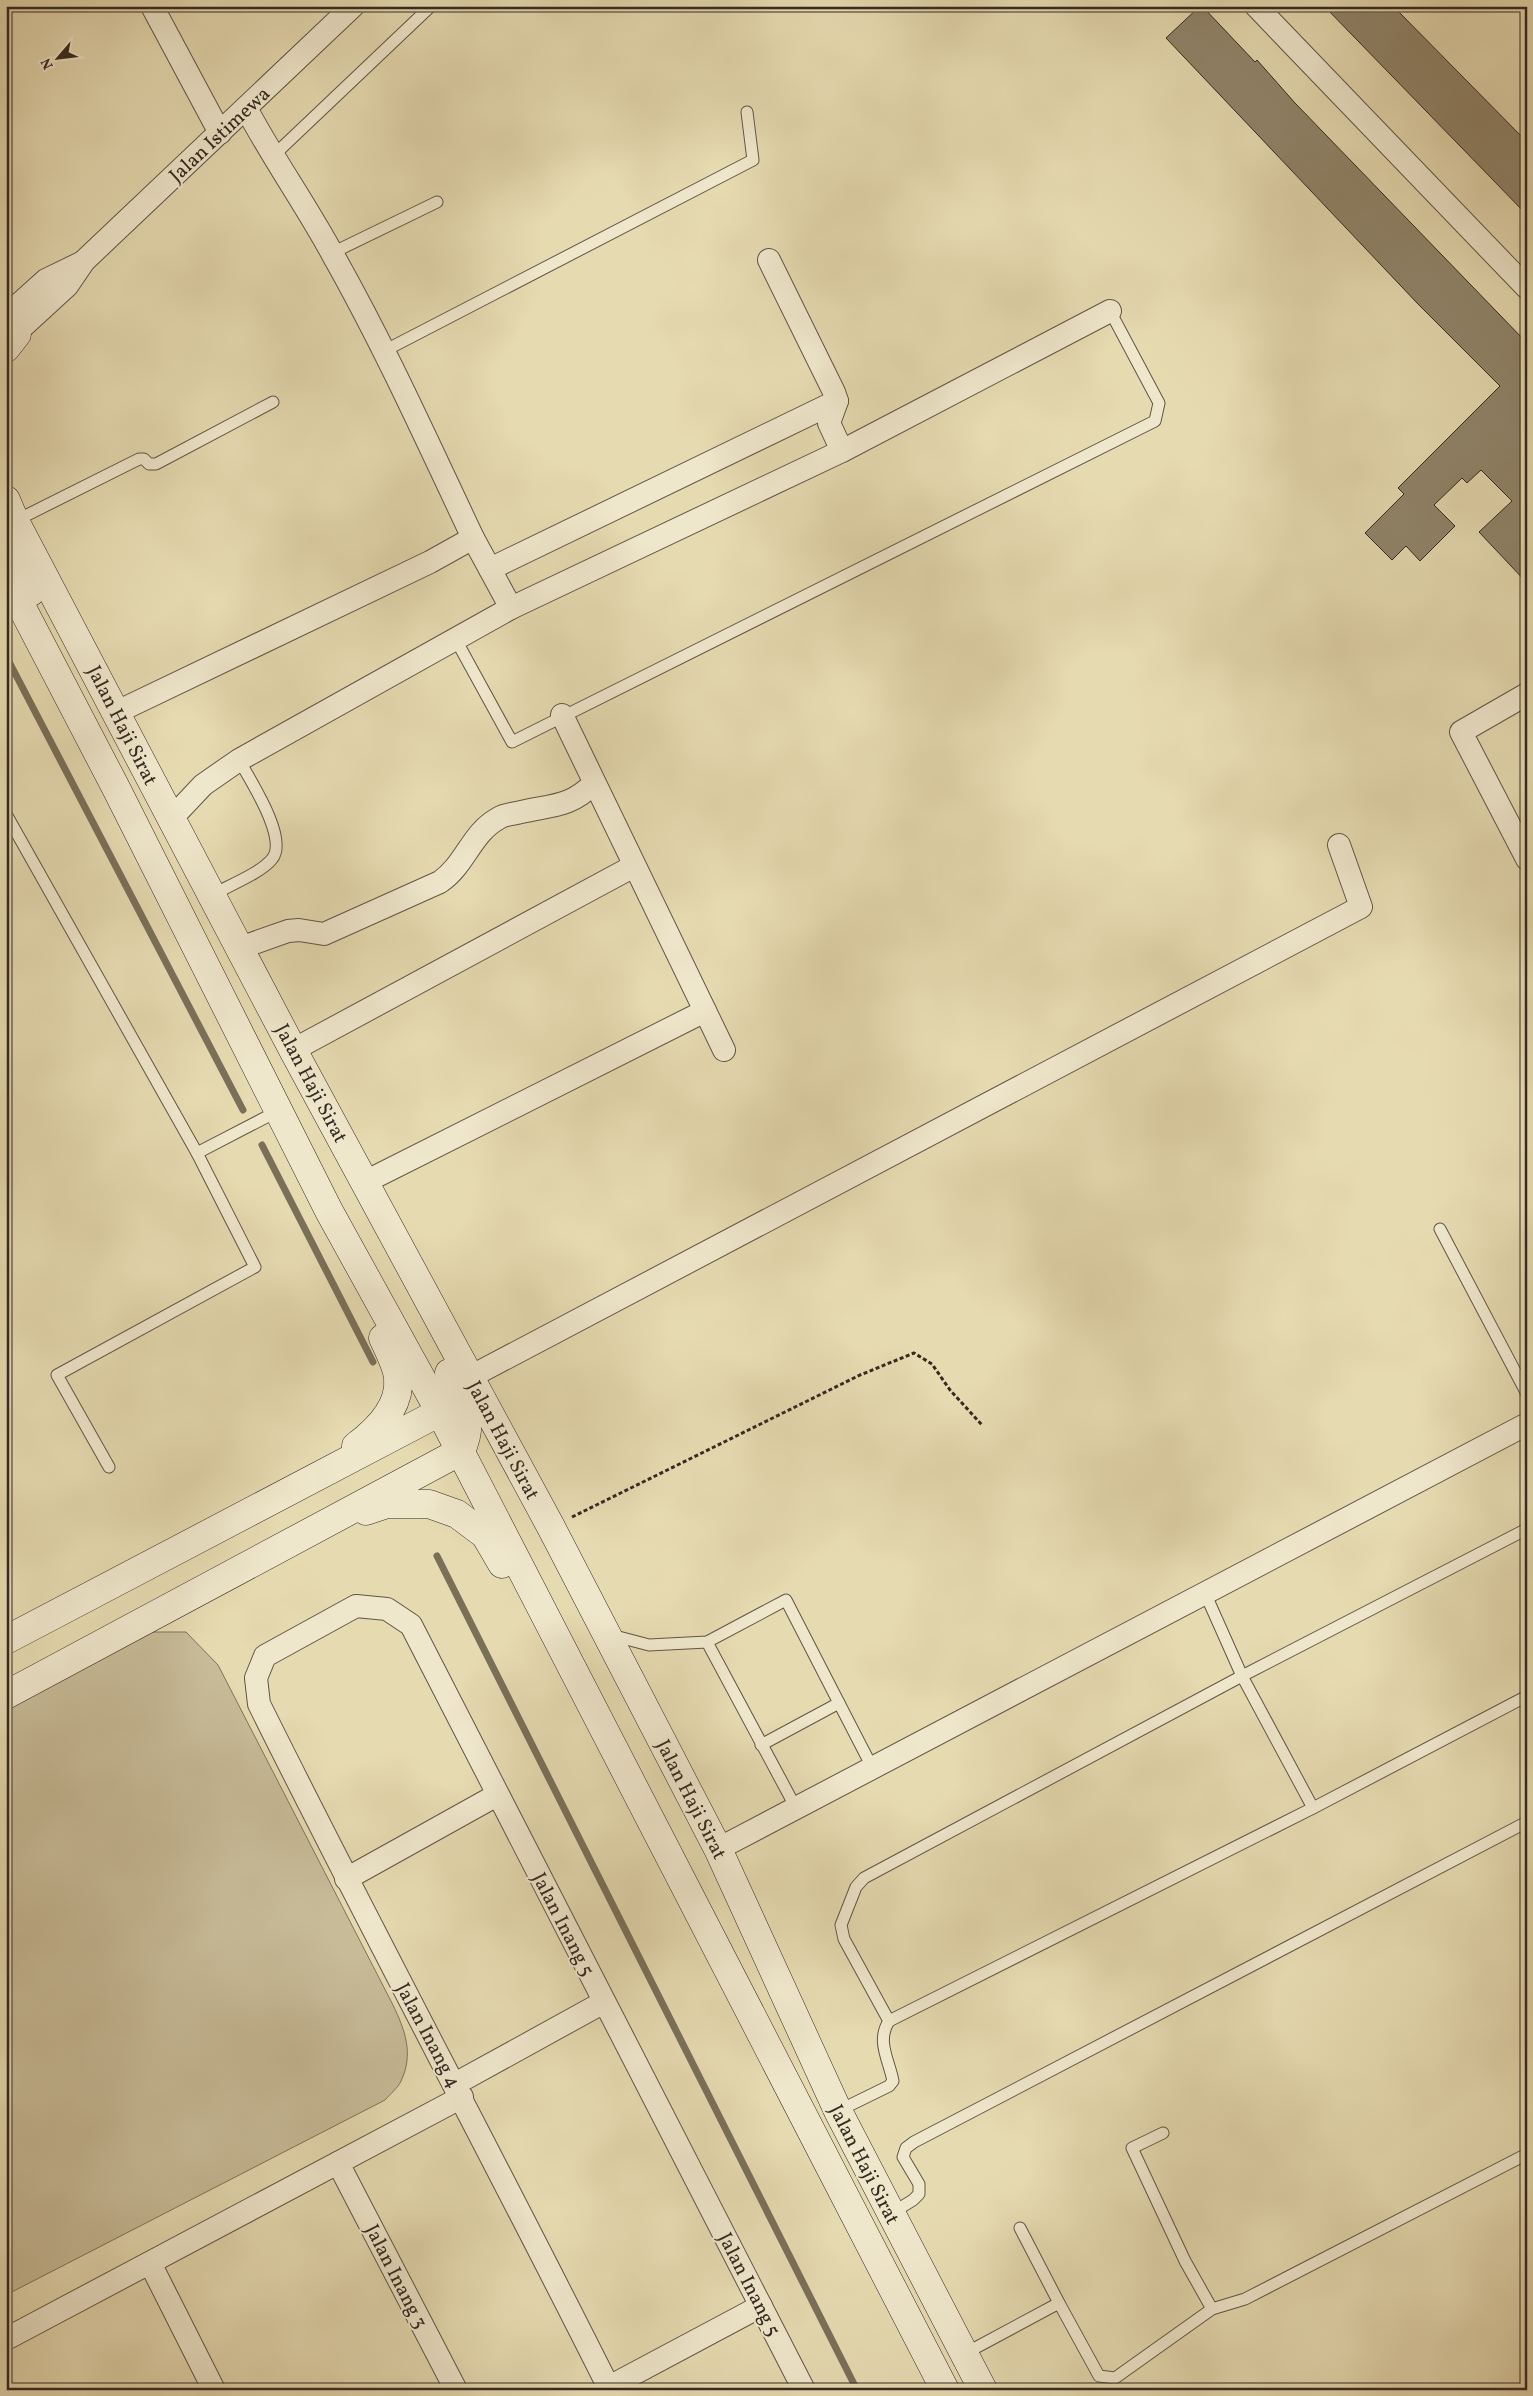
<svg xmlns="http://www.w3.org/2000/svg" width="1533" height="2396" viewBox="0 0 1533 2396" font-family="Vollkorn,serif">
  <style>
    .green { fill: #c8bc99; stroke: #7e735e }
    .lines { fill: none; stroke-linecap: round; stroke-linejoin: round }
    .stream { stroke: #7a705a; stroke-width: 7 }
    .building { fill: #91866c; stroke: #342a22 }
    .lane-casing { stroke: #605646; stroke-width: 13 }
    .street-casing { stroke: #605646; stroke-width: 24 }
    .secondary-casing { stroke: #342a22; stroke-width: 29 }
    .path { stroke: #342a22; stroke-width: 3; stroke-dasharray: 4 2.5; stroke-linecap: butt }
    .lane { stroke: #efe7cc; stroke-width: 11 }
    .street { stroke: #efe7cc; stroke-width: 22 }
    .secondary { stroke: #efe7cc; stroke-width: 28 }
    .labels { text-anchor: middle; stroke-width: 4; stroke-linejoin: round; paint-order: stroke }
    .street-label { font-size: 20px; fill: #342a22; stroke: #efe7cc }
  </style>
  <rect width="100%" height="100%" fill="#e6dab1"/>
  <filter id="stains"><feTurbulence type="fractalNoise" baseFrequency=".004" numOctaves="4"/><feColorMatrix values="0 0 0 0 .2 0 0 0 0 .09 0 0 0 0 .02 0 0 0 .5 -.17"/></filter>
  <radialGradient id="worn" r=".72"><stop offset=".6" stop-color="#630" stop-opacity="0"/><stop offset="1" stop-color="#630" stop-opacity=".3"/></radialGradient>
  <path class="green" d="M 147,1632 L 186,1632 L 218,1665 L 393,2005 C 405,2030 414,2054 401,2081 C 398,2088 390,2094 385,2100 L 6,2295 L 6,1707 Z"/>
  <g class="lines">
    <g class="stream">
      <path d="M 6,656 L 243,1110"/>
      <path d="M 262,1145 L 373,1362"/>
      <path d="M 437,1556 L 857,2390"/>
    </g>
  </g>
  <g class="building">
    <path d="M 1200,6 L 1202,6 L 1255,62 L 1257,60 L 1295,103 L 1527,343 L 1527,583 L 1479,532 L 1512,501 L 1481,470 L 1467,483 L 1462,478 L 1434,505 L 1455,526 L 1420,561 L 1406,546 L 1392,560 L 1365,533 L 1404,494 L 1398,488 L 1500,386 L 1418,304 L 1166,38 Z"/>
    <path d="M 1324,6 L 1393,6 L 1527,142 L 1527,215 Z"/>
  </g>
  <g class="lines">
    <g class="lane-casing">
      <g id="lane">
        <path d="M 272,157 L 431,6"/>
        <path d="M 332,253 L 437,202"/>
        <path d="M 384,351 L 753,160 L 747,112"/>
        <path d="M 15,521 L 139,459 L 144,459 L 149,464 L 156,464 L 273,402"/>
        <path d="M 456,640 L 512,742 L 1155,421 L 1159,403 L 1110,311"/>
        <path d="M 6,814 L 197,1153 L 255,1267 L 57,1375 L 109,1467"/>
        <path d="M 212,895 C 228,886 261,873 272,859 C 289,839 250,780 239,760"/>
        <path d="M 197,1153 L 278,1111"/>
        <path d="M 1440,1229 L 1527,1394"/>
        <path d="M 1205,1593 L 1242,1676 L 1313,1808"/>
        <path d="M 611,1635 L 649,1645 L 707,1642 L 786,1600 L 839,1703 L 761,1745"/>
        <path d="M 707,1642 L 796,1808"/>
        <path d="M 839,1703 L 872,1767"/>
        <path d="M 889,2021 L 844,1939 L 841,1925 L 856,1887 L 864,1878 L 1242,1676 L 1527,1529"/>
        <path d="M 838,2111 L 889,2086 L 893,2081 C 889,2060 876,2041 889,2021 L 1313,1808 L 1527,1696"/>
        <path d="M 892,2213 L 913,2200 L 919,2194 L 919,2184 L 903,2157 L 906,2148 L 914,2142 L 1527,1822"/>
        <path d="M 1020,2228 L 1059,2303"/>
        <path d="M 1212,2309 L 1245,2299 L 1527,2154"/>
        <path d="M 964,2354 L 1059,2303 L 1099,2376 L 1115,2378 L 1212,2309 L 1185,2261 L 1132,2148 L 1163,2133"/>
        <path d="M 1521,2390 L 1527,2387"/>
      </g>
    </g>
    <g class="street-casing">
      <g id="street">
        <path d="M 152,6 L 220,133"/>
        <path d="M 1256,6 L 1527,288"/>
        <path d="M 769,260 L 834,392 L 837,401 L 829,423 L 842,451"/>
        <path d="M 6,316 L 46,280 L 83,262"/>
        <path d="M 6,342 L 67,286 L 84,261 L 353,6"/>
        <path d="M 473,538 L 511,608"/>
        <path d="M 490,569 L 837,401"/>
        <path d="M 1527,694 L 1461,732 L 1527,859"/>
        <path d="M 117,712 L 430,562 L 473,538 C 428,443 385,347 333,255 C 306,205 273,159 246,108"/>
        <path d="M 562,715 L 724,1050"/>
        <path d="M 171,819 L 203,785 L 239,760 L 511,608 L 842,451 L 1110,311"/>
        <path d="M 240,948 L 288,931 L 299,930 L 324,934 L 440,882 C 466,864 471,833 499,818 C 505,814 514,814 521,812 C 552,805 571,807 594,783"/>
        <path d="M 293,1050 L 634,866"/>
        <path d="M 365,1182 L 705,1011"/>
        <path d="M 470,1377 L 1361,907 L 1339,845"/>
        <path d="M 718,1849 L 1527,1424"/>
        <path d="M 346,1879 L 497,1795"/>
        <path d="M 455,2084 L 604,2002"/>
        <path d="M 338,2163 L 456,2390"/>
        <path d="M 150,2263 L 214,2390"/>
        <path d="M 6,2339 L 462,2097"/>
        <path d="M 609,2387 L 761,2306"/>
        <path d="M 610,2390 C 495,2160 373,1934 259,1704 L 256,1678 L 265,1656 L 356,1606 L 387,1609 L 411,1625 L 804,2390"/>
      </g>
    </g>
    <g class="secondary-casing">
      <g id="secondary">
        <path d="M 6,348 L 17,334"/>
        <path d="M 6,500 L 15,521 L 293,1050 L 551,1527 L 718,1849 L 838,2111 L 983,2390"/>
        <path d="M 6,547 L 31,592"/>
        <path d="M 6,577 L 117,790 L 329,1211 L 440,1412 L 945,2390"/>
        <path d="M 356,1446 C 376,1431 401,1407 398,1378 C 397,1366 388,1349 383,1338"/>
        <path d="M 366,1511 L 387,1504 L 429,1504 L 457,1514 L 485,1535 L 502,1564"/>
        <path d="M 6,1640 L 440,1412 L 459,1415"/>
        <path d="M 6,1695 L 461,1451 C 475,1421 464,1401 449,1373"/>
      </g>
    </g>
    <path class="path" d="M 572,1517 L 860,1375 L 914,1353 L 932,1364 L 950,1390 L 982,1425"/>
    <use href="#lane" class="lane"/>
    <use href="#street" class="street"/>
    <use href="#secondary" class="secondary"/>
  </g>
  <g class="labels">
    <g class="street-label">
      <text transform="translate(219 134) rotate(-43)" y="7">Jalan Istimewa</text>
      <text transform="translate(123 725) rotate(63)" y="7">Jalan Haji Sirat</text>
      <text transform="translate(312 1083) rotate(62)" y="7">Jalan Haji Sirat</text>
      <text transform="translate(504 1440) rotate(62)" y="7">Jalan Haji Sirat</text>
      <text transform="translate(692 1799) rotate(63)" y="7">Jalan Haji Sirat</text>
      <text transform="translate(564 1924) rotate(63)" y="7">Jalan Inang 5</text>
      <text transform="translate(429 2035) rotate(62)" y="7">Jalan Inang 4</text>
      <text transform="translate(865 2164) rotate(63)" y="7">Jalan Haji Sirat</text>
      <text transform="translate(397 2276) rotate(63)" y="7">Jalan Inang 3</text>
      <text transform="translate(750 2284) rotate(63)" y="7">Jalan Inang 5</text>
    </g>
  </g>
  <rect width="1533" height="2396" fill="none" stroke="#e6dab1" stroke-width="25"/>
  <rect x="8" y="8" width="1518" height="2381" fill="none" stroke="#342a22" stroke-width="2.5"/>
  <rect x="12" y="12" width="1508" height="2371" fill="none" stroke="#342a22"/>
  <g transform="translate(58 58) rotate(242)" stroke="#efe7cc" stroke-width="4" paint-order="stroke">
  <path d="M0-4L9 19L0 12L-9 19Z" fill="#342a22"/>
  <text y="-8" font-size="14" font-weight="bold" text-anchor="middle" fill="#342a22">N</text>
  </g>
  <rect width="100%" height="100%" filter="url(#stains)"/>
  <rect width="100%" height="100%" fill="url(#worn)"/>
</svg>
